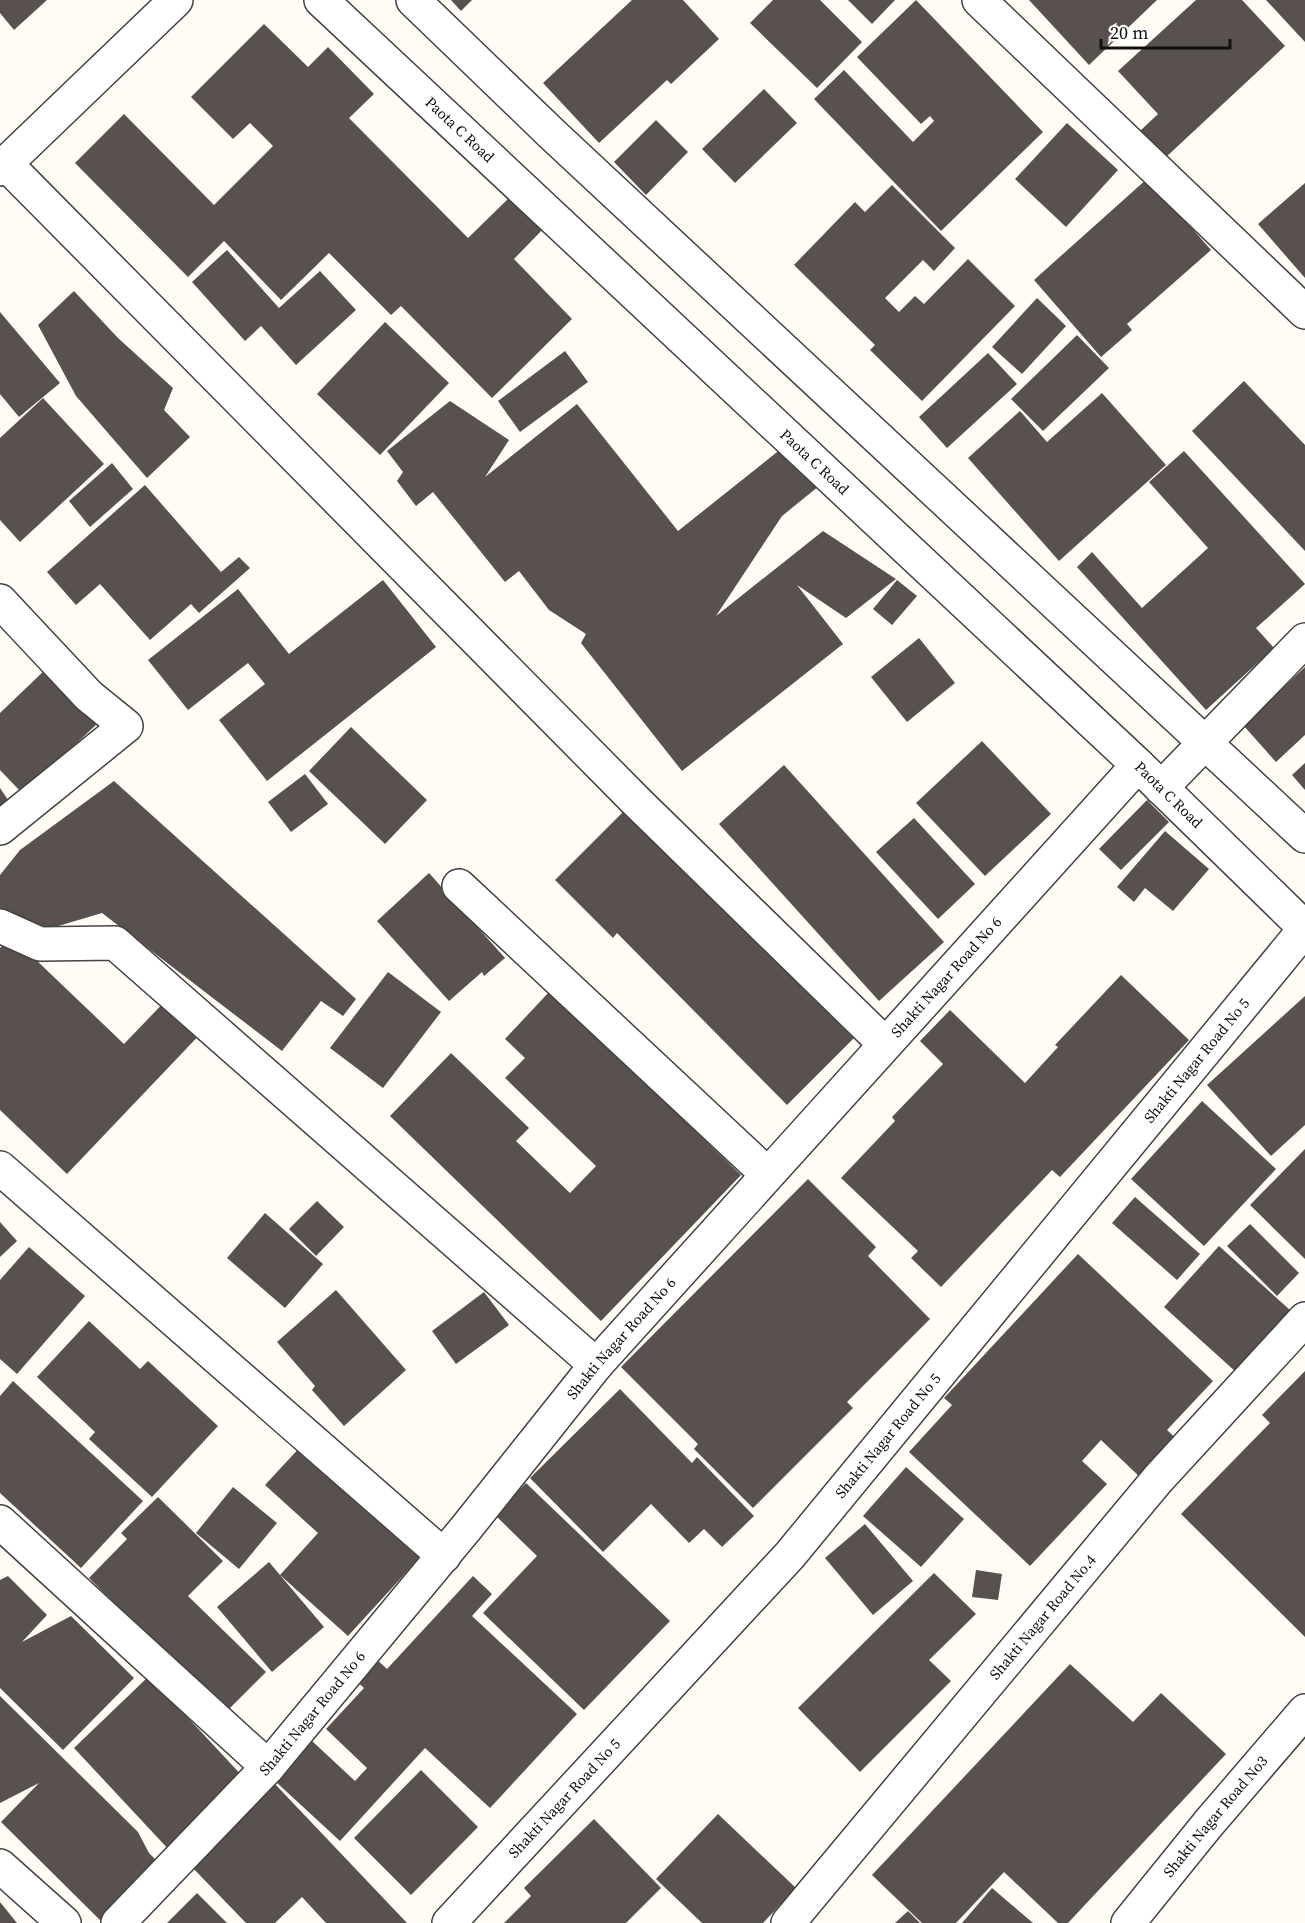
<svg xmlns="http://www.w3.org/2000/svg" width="1305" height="1923" viewBox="0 0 1305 1923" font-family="'Source Serif 4',serif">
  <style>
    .building { fill: #58514e }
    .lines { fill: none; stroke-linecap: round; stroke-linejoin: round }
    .minor-casing { stroke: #434343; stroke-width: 36 }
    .tertiary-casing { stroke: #434343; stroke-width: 36 }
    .minor { stroke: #fff; stroke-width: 33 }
    .tertiary { stroke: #fff; stroke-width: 33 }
    .labels { text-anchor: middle; stroke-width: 6; stroke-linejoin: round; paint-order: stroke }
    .street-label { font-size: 15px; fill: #101010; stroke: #fff }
  </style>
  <rect width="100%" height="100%" fill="#fefcf5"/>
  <g class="building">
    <path d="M 0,0 L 47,0 L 14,30 L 0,13 Z"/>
    <path d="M 451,0 L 472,0 L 461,11 Z"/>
    <path d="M 632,0 L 683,0 L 719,39 L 671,84 L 667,80 L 599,143 L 543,83 Z"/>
    <path d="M 773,0 L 820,0 L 862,42 L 817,88 L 750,23 Z"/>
    <path d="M 848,0 L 895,0 L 872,24 Z"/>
    <path d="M 916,0 L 1043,132 L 941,231 L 814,99 L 844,70 L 913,142 L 934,121 L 930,116 L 921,124 L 857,57 Z"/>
    <path d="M 1029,0 L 1157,0 L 1089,65 Z"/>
    <path d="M 1196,0 L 1242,0 L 1285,46 L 1165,158 L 1140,131 L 1158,114 L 1118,71 Z"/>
    <path d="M 1266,0 L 1305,0 L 1305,42 Z"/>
    <path d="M 264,24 L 308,67 L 328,47 L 374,94 L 349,118 L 468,238 L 514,193 L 546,226 L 514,259 L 572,319 L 492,398 L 401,306 L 391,315 L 329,253 L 281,300 L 224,241 L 188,277 L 75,163 L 124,114 L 214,205 L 273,146 L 250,123 L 233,139 L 191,97 Z"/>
    <path d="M 764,89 L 797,123 L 735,183 L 702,149 Z"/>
    <path d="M 656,120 L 688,152 L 646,195 L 614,162 Z"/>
    <path d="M 1067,123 L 1118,170 L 1066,227 L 1015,179 Z"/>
    <path d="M 1148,178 L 1211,250 L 1127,324 L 1132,330 L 1101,357 L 1034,280 Z"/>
    <path d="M 1305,183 L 1305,278 L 1258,224 Z"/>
    <path d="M 892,185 L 955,248 L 934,271 L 923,260 L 885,298 L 899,312 L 915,296 L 924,304 L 968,259 L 1015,306 L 922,401 L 870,350 L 875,345 L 794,265 L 855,202 L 865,212 Z"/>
    <path d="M 227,250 L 279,308 L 320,271 L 356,310 L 296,365 L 261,326 L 245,341 L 192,282 Z"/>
    <path d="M 74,291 L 118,338 L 173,388 L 164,410 L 190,437 L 147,478 L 76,396 L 38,325 Z"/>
    <path d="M 1037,298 L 1066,326 L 1022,374 L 992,347 Z"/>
    <path d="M 0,312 L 60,383 L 19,417 L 0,394 Z"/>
    <path d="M 385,322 L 449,383 L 380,455 L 317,394 Z"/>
    <path d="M 1077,335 L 1109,368 L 1043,431 L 1011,399 Z"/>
    <path d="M 565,351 L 588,382 L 520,432 L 498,401 Z"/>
    <path d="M 988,353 L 1017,384 L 947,448 L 919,417 Z"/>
    <path d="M 1244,381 L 1305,445 L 1305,551 L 1192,431 Z"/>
    <path d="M 1102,393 L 1166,465 L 1059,561 L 968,458 L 1020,411 L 1047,442 Z"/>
    <path d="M 43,398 L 104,464 L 20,542 L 0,520 L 0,438 Z"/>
    <path d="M 450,401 L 509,440 L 485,477 L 577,404 L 678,531 L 791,441 L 824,482 L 782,516 L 716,616 L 823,531 L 896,579 L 846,618 L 797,585 L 843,644 L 682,771 L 581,643 L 586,634 L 549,610 L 519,571 L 505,582 L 433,492 L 416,506 L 397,481 L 403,472 L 387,451 Z"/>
    <path d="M 1184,451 L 1305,584 L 1256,628 L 1274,648 L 1206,710 L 1077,567 L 1092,552 L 1142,608 L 1208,548 L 1149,482 Z"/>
    <path d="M 112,463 L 133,489 L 90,527 L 69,501 Z"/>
    <path d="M 145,485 L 221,572 L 239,557 L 250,568 L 199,613 L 191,604 L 150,640 L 100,584 L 76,605 L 47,572 Z"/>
    <path d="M 383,580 L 436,647 L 267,781 L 219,720 L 265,684 L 248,663 L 188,710 L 148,660 L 238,589 L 289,654 Z"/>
    <path d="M 897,580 L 917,596 L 892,625 L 873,609 Z"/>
    <path d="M 919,638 L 955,683 L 907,722 L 871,677 Z"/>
    <path d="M 1305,667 L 1305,735 L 1276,762 L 1243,725 Z"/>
    <path d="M 47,668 L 99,722 L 23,794 L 0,770 L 0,713 Z"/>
    <path d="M 351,727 L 427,800 L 385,844 L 309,771 Z"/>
    <path d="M 982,741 L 1051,814 L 985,876 L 916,803 Z"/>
    <path d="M 1305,763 L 1305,790 L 1292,775 Z"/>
    <path d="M 784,765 L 944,942 L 879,1001 L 719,824 Z"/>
    <path d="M 305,774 L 328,804 L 291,832 L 268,802 Z"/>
    <path d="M 114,781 L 356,999 L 343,1016 L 321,1001 L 282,1051 L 102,913 L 28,935 L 0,917 L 0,875 L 20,850 Z"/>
    <path d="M 0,788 L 12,806 L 0,814 Z"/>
    <path d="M 1147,800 L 1169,822 L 1121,870 L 1099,849 Z"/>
    <path d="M 631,804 L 857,1035 L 787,1105 L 617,933 L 613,938 L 555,880 Z"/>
    <path d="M 914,818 L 975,884 L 938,919 L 876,852 Z"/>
    <path d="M 1165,831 L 1209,869 L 1173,911 L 1145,888 L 1134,902 L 1117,887 Z"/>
    <path d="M 429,873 L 505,958 L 484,976 L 482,972 L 449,1001 L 377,921 Z"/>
    <path d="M 11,936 L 124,1044 L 171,995 L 206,1028 L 67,1174 L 0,1110 L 0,948 Z"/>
    <path d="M 388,972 L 441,1012 L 383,1088 L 330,1048 Z"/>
    <path d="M 1121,975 L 1189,1040 L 1060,1177 L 1052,1170 L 941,1287 L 911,1258 L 918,1251 L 841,1178 L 895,1121 L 892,1117 L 943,1064 L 920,1041 L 950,1010 L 1025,1083 L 1058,1047 L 1055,1045 Z"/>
    <path d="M 550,991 L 741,1175 L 601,1321 L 390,1116 L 451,1053 L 529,1128 L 516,1141 L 570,1193 L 596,1166 L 505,1078 L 525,1058 L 505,1039 Z"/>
    <path d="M 1305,996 L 1305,1125 L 1271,1156 L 1207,1085 Z"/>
    <path d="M 1202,1101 L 1276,1169 L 1204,1246 L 1131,1179 Z"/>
    <path d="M 1305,1149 L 1305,1259 L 1250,1205 Z"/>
    <path d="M 808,1179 L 876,1247 L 868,1256 L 930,1319 L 847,1402 L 853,1408 L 753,1508 L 694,1449 L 698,1444 L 621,1367 Z"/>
    <path d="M 1135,1197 L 1200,1254 L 1177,1280 L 1112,1223 Z"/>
    <path d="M 317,1201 L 344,1227 L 316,1256 L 289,1229 Z"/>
    <path d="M 265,1213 L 323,1264 L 285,1308 L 227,1258 Z"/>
    <path d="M 0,1222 L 17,1241 L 0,1257 Z"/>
    <path d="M 1250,1224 L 1299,1273 L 1277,1296 L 1227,1246 Z"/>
    <path d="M 1219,1246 L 1291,1311 L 1236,1372 L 1164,1307 Z"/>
    <path d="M 29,1247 L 85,1296 L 17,1374 L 0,1359 L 0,1280 Z"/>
    <path d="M 1078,1254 L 1213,1381 L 1167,1430 L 1179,1441 L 1142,1479 L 1101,1440 L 1082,1461 L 1107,1484 L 1030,1566 L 909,1452 L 952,1405 L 944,1398 Z"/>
    <path d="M 336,1290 L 406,1370 L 344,1426 L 312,1390 L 315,1386 L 277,1342 Z"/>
    <path d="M 484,1292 L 509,1325 L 456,1364 L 432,1331 Z"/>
    <path d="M 89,1321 L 140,1369 L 148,1361 L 218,1426 L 152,1497 L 89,1439 L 95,1432 L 37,1377 Z"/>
    <path d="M 1305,1371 L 1305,1637 L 1181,1514 L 1270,1423 L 1262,1415 Z"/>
    <path d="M 13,1381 L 143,1501 L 81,1568 L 0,1493 L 0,1396 Z"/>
    <path d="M 620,1389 L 692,1463 L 697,1457 L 754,1516 L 722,1547 L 704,1529 L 689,1543 L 651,1504 L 603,1552 L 530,1478 Z"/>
    <path d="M 303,1444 L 423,1554 L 348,1636 L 280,1575 L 318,1533 L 265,1485 Z"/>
    <path d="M 906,1467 L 964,1519 L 921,1567 L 863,1516 Z"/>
    <path d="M 526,1483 L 670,1621 L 584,1710 L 483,1613 L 537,1556 L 495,1515 Z"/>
    <path d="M 233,1487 L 277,1523 L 239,1569 L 196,1533 Z"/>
    <path d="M 158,1497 L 223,1561 L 188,1596 L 266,1672 L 225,1713 L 89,1578 L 127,1539 L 121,1533 Z"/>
    <path d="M 865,1524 L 913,1581 L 873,1615 L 825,1558 Z"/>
    <path d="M 269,1562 L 324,1627 L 272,1672 L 217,1607 Z"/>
    <path d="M 976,1570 L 1002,1574 L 998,1600 L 972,1597 Z"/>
    <path d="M 934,1573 L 976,1614 L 929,1660 L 951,1681 L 860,1772 L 798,1708 Z"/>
    <path d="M 8,1576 L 47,1615 L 22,1642 L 71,1616 L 134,1678 L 63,1750 L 0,1688 L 0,1580 Z"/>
    <path d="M 473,1576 L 492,1594 L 472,1616 L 577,1714 L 490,1808 L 425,1748 L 340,1841 L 275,1781 L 312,1741 L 355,1781 L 367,1768 L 326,1729 L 364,1688 L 353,1678 L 373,1656 L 387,1669 Z"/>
    <path d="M 1070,1664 L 1133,1722 L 1161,1693 L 1226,1754 L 1068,1923 L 1058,1923 L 1004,1872 L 956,1923 L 922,1923 L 872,1875 Z"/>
    <path d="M 149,1676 L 246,1780 L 171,1852 L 74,1748 Z"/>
    <path d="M 0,1696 L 138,1832 L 149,1853 L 163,1867 L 103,1923 L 1,1822 L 39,1783 L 0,1803 Z"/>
    <path d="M 421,1770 L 478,1827 L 411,1895 L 354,1838 Z"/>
    <path d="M 274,1783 L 407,1923 L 326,1923 L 302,1897 L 275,1923 L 246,1923 L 189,1864 Z"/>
    <path d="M 718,1814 L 796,1888 L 763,1923 L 702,1923 L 656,1879 Z"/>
    <path d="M 594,1819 L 661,1888 L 626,1923 L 504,1923 L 531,1896 L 524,1888 Z"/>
    <path d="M 992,1888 L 1033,1923 L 962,1923 Z"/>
    <path d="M 197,1893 L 227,1923 L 167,1923 Z"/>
    <path d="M 0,1902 L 17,1923 L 0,1923 Z"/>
    <path d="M 908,1911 L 920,1923 L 895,1923 Z"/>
  </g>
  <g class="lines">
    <g class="minor-casing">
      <g id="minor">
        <path d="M 979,0 L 1305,312"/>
        <path d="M 6,164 L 637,802 L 885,1044"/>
        <path d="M 0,601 L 89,696 L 126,726 L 0,828"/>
        <path d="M 1161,788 L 1305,640"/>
        <path d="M 459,886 L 767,1174"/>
        <path d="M 0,926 L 40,944 L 115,943 L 596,1365"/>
        <path d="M 0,1168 L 444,1556"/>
        <path d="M 0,1522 L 268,1767"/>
        <path d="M 0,1866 L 64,1923"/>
        <path id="s1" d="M 118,1923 L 268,1767 L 467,1527 L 596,1365 L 1138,765"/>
        <path id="s2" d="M 449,1923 L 790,1555 L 1305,929"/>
        <path id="s3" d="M 788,1923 L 1158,1479 L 1305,1319"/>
        <path id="s4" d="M 1128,1923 L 1208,1824 L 1305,1711"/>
      </g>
    </g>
    <g class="tertiary-casing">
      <g id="tertiary">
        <path id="s5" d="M 321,0 L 1138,765 L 1305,928"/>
        <path d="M 413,0 L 552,134 L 1305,836"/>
        <path d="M 0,169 L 176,0"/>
      </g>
    </g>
    <use href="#minor" class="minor"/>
    <use href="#tertiary" class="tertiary"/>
  </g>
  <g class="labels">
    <g class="street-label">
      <text dy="5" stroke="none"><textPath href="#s5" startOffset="190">Paota C Road</textPath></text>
      <text dy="5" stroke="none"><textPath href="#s5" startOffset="676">Paota C Road</textPath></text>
      <text dy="5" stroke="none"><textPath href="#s5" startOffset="1162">Paota C Road</textPath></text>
      <text dy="5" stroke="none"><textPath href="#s1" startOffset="1258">Shakti Nagar Road No 6</textPath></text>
      <text dy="5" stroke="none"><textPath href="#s2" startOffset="1142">Shakti Nagar Road No 5</textPath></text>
      <text dy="5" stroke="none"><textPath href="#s1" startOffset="772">Shakti Nagar Road No 6</textPath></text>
      <text dy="5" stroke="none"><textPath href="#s2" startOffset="656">Shakti Nagar Road No 5</textPath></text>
      <text dy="5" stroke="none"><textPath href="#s3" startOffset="398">Shakti Nagar Road No.4</textPath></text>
      <text dy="5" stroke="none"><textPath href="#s1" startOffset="286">Shakti Nagar Road No 6</textPath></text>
      <text dy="5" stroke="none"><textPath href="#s2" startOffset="170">Shakti Nagar Road No 5</textPath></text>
      <text dy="5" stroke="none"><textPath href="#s4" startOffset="138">Shakti Nagar Road No3</textPath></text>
    </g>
  </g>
  <path d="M1101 39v9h129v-9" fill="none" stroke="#101010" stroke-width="3"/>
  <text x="1110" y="39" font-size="18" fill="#101010" stroke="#ffffff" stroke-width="4.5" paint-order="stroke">20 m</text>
</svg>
